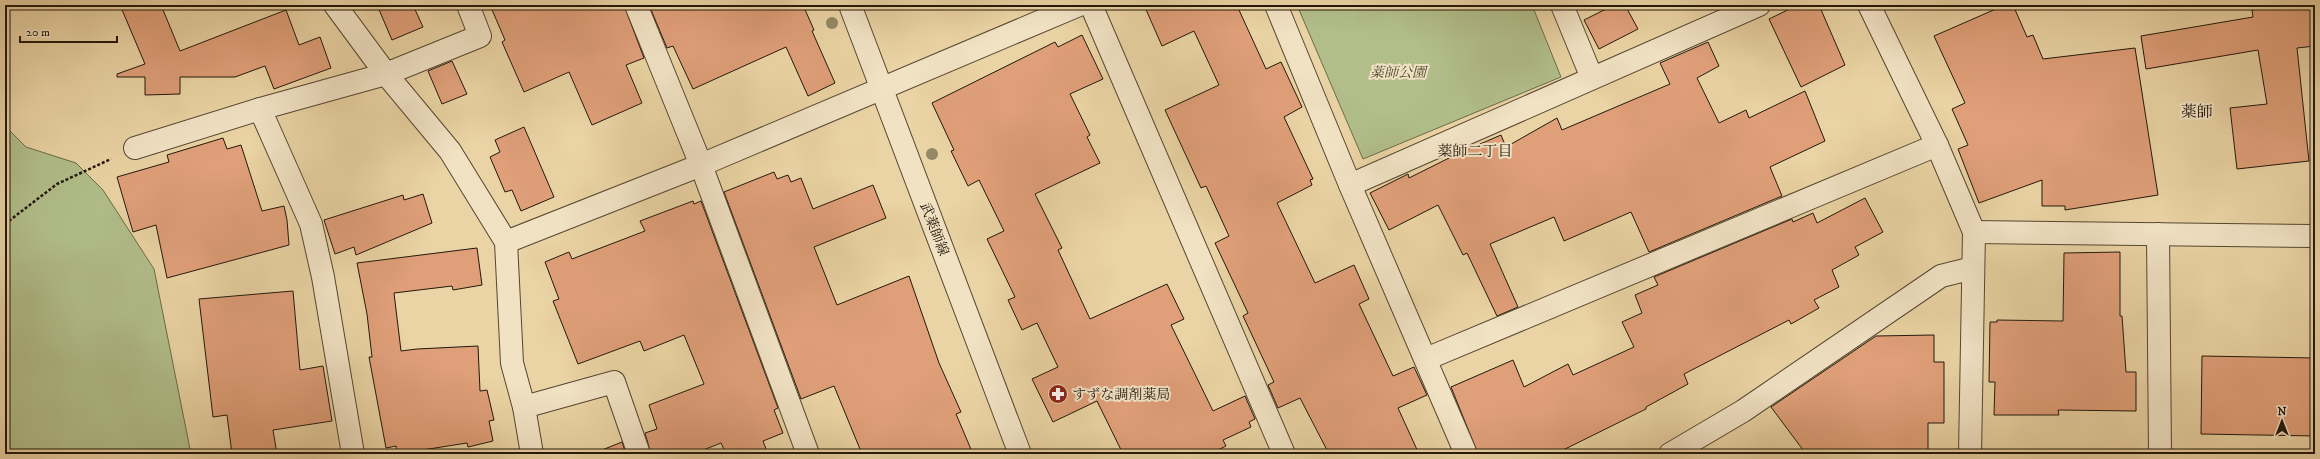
<svg xmlns="http://www.w3.org/2000/svg" width="2320" height="459" viewBox="0 0 2320 459" font-family="'IM FELL DW Pica','Noto Serif JP',serif">
  <style>
    .green { fill: #b1be8a; stroke: #6a6b4a }
    .building { fill: #df9f79; stroke: #23180b }
    .lines { fill: none; stroke-linecap: round; stroke-linejoin: round }
    .minor-casing { stroke: #554731; stroke-width: 24 }
    .path { stroke: #23180b; stroke-width: 2.5; stroke-dasharray: 3 2; stroke-linecap: butt }
    .minor { stroke: #f1e2c4; stroke-width: 22 }
    .tree { fill: #948865 }
    .labels { text-anchor: middle; stroke-width: 4; stroke-linejoin: round; paint-order: stroke }
    .park-label { font-size: 14px; font-style: italic; fill: #4e4a31; stroke: #f1e2c4 }
    .street-label { font-size: 14px; fill: #23180b; stroke: #f1e2c4 }
    .poi-label { font-size: 14px; fill: #23180b; stroke: #f1e2c4; text-anchor: start }
    .neighbourhood-label { font-size: 15px; fill: #23180b; stroke: #f1e2c4 }
    .quarter-label { font-size: 16px; fill: #23180b; stroke: #f1e2c4 }
  </style>
  <rect width="100%" height="100%" fill="#ead3a4"/>
  <filter id="stains"><feTurbulence type="fractalNoise" baseFrequency=".005" numOctaves="4"/><feColorMatrix values="0 0 0 0 .2 0 0 0 0 .09 0 0 0 0 .02 0 0 0 .5 -.17"/></filter>
  <radialGradient id="worn" r=".72"><stop offset=".6" stop-color="#630" stop-opacity="0"/><stop offset="1" stop-color="#630" stop-opacity=".3"/></radialGradient>
  <g class="green">
    <path d="M 1297,5 L 1532,5 L 1561,77 L 1363,159 Z"/>
    <path d="M 5,126 L 26,147 L 76,163 L 103,190 L 154,269 L 191,454 L 5,454 Z"/>
  </g>
  <g class="building">
    <path d="M 120,5 L 161,5 L 180,51 L 286,10 L 299,45 L 320,37 L 331,68 L 274,89 L 265,66 L 235,77 L 180,77 L 180,94 L 145,95 L 145,77 L 117,77 L 117,74 L 145,64 Z"/>
    <path d="M 377,5 L 413,5 L 423,27 L 392,40 Z"/>
    <path d="M 490,5 L 624,5 L 644,58 L 626,65 L 642,103 L 592,125 L 569,72 L 524,92 L 502,42 L 505,40 Z"/>
    <path d="M 649,5 L 803,5 L 814,30 L 812,31 L 835,83 L 808,96 L 786,47 L 693,89 L 673,46 L 667,48 Z"/>
    <path d="M 1144,5 L 1250,5 L 1239,10 L 1266,69 L 1281,62 L 1302,107 L 1284,117 L 1313,179 L 1310,180 L 1312,185 L 1277,203 L 1315,283 L 1354,265 L 1369,299 L 1359,304 L 1393,376 L 1414,367 L 1427,395 L 1398,408 L 1419,454 L 1329,454 L 1300,398 L 1278,408 L 1268,385 L 1274,382 L 1243,316 L 1248,313 L 1215,243 L 1229,236 L 1206,186 L 1201,188 L 1165,110 L 1219,85 L 1194,31 L 1162,46 Z"/>
    <path d="M 1614,5 L 1625,5 L 1638,29 L 1599,49 L 1584,20 Z"/>
    <path d="M 1798,5 L 1819,5 L 1845,65 L 1801,87 L 1769,19 Z"/>
    <path d="M 2005,5 L 2013,5 L 2027,37 L 2033,35 L 2043,59 L 2135,48 L 2158,195 L 2065,210 L 2065,206 L 2042,206 L 2042,180 L 1979,203 L 1958,149 L 1968,145 L 1952,109 L 1965,103 L 1934,36 Z"/>
    <path d="M 2284,5 L 2315,5 L 2315,46 L 2297,48 L 2309,161 L 2237,169 L 2230,108 L 2267,104 L 2258,50 L 2146,69 L 2141,36 L 2253,17 L 2252,10 Z"/>
    <path d="M 1082,35 L 1103,79 L 1070,94 L 1090,135 L 1087,137 L 1100,163 L 1035,194 L 1062,248 L 1058,250 L 1090,319 L 1167,284 L 1184,319 L 1171,325 L 1213,411 L 1245,396 L 1255,419 L 1249,422 L 1251,427 L 1223,440 L 1226,446 L 1210,454 L 1123,454 L 1097,401 L 1053,422 L 1032,379 L 1058,367 L 1037,323 L 1022,330 L 1008,300 L 1015,297 L 987,239 L 1004,231 L 979,180 L 968,186 L 951,151 L 954,150 L 932,103 L 1055,42 L 1058,47 Z"/>
    <path d="M 1708,42 L 1719,66 L 1697,78 L 1719,123 L 1746,110 L 1749,118 L 1805,91 L 1825,141 L 1770,167 L 1782,196 L 1649,252 L 1631,212 L 1564,241 L 1554,217 L 1490,244 L 1518,307 L 1497,316 L 1467,253 L 1463,255 L 1438,205 L 1389,230 L 1370,193 L 1408,174 L 1409,178 L 1459,153 L 1501,135 L 1506,147 L 1557,118 L 1562,130 L 1670,84 L 1660,63 Z"/>
    <path d="M 452,61 L 467,94 L 442,104 L 428,71 Z"/>
    <path d="M 524,127 L 554,197 L 521,211 L 512,190 L 505,192 L 490,157 L 500,152 L 495,140 Z"/>
    <path d="M 223,138 L 227,149 L 241,145 L 262,211 L 284,206 L 287,220 L 289,245 L 167,278 L 156,225 L 133,232 L 117,177 L 169,162 L 167,155 Z"/>
    <path d="M 774,172 L 777,179 L 788,175 L 791,182 L 801,178 L 813,209 L 873,185 L 886,218 L 814,247 L 837,305 L 909,276 L 939,363 L 961,412 L 956,414 L 973,454 L 862,454 L 834,386 L 801,399 L 724,192 Z"/>
    <path d="M 423,194 L 432,223 L 356,255 L 354,247 L 335,254 L 324,220 L 403,195 L 404,200 Z"/>
    <path d="M 1865,198 L 1883,232 L 1855,247 L 1859,255 L 1832,270 L 1839,287 L 1814,300 L 1819,308 L 1791,324 L 1789,320 L 1684,374 L 1688,384 L 1646,407 L 1646,409 L 1555,454 L 1478,454 L 1451,387 L 1513,360 L 1524,387 L 1568,364 L 1573,375 L 1634,347 L 1622,322 L 1642,313 L 1635,295 L 1658,285 L 1654,277 L 1792,219 L 1793,222 L 1813,213 L 1817,223 Z"/>
    <path d="M 693,201 L 694,204 L 701,201 L 778,408 L 774,410 L 783,433 L 763,441 L 768,454 L 726,454 L 721,443 L 693,454 L 651,454 L 645,433 L 657,429 L 649,405 L 704,384 L 684,335 L 644,351 L 640,341 L 578,364 L 553,301 L 559,299 L 545,262 L 569,252 L 572,259 L 645,231 L 640,221 Z"/>
    <path d="M 477,248 L 482,285 L 453,290 L 452,286 L 394,293 L 401,351 L 417,349 L 478,346 L 480,391 L 487,390 L 494,420 L 489,421 L 493,441 L 468,447 L 467,443 L 397,454 L 396,446 L 386,448 L 369,357 L 372,357 L 367,314 L 357,263 Z"/>
    <path d="M 2120,252 L 2120,316 L 2122,316 L 2126,372 L 2136,372 L 2136,411 L 2058,410 L 2059,415 L 1994,415 L 1995,382 L 1989,382 L 1990,322 L 1997,322 L 1997,320 L 2063,321 L 2064,253 Z"/>
    <path d="M 293,291 L 300,370 L 323,366 L 332,421 L 273,430 L 277,454 L 232,454 L 227,415 L 213,417 L 199,299 Z"/>
    <path d="M 1934,335 L 1934,362 L 1944,362 L 1944,423 L 1928,423 L 1928,454 L 1806,454 L 1771,407 L 1876,336 Z"/>
    <path d="M 2202,356 L 2315,358 L 2315,436 L 2201,434 Z"/>
    <path d="M 622,442 L 626,454 L 597,454 L 597,452 Z"/>
  </g>
  <g class="lines">
    <g class="minor-casing">
      <g id="minor">
        <path d="M 335,5 L 386,74 L 450,151 L 506,242 L 512,363 L 524,407 L 532,454"/>
        <path d="M 636,5 L 701,165 L 808,454"/>
        <path d="M 850,5 L 1020,454"/>
        <path d="M 1091,5 L 1284,454"/>
        <path d="M 1276,5 L 1350,185 L 1466,454"/>
        <path d="M 1562,5 L 1592,78"/>
        <path d="M 1869,5 L 1937,145 L 1974,232 L 1970,454"/>
        <path d="M 135,148 L 260,109"/>
        <path d="M 1350,185 L 1759,5"/>
        <path d="M 1974,232 L 2315,236"/>
        <path d="M 2158,234 L 2160,454"/>
        <path d="M 506,242 L 701,165 L 1079,5"/>
        <path d="M 1426,359 L 1937,145"/>
        <path d="M 524,407 L 614,382 L 639,454"/>
        <path d="M 353,454 L 323,277 L 311,224 L 260,109 L 386,74 L 480,36 L 468,5"/>
        <path d="M 1670,454 L 1743,411 L 1941,276 L 1973,268"/>
      </g>
    </g>
    <path class="path" d="M 5,224 L 57,184 L 111,159"/>
    <use href="#minor" class="minor"/>
  </g>
  <g class="tree">
    <circle cx="832" cy="23" r="6"/>
    <circle cx="932" cy="154" r="6"/>
  </g>
  <defs>
    <g id="pharmacy-disc" transform="scale(1)"><circle r="9.5" fill="#8f2418" stroke="#f1e2c4"/><path d="M-2-6h4v4h4v4h-4v4h-4v-4h-4v-4h4Z" fill="#fff"/></g>
  </defs>
  <g fill-rule="evenodd">
    <use href="#pharmacy-disc" x="1058" y="394"/>
  </g>
  <g class="labels">
    <g class="park-label">
      <text x="1398" y="77">薬師公園</text>
    </g>
    <g class="street-label">
      <text transform="translate(935 229) rotate(69)" y="5">武薬師線</text>
    </g>
    <g class="poi-label">
      <text x="1072" y="399">すずな調剤薬局</text>
    </g>
    <g class="neighbourhood-label">
      <text x="1475" y="156">薬師二丁目</text>
    </g>
    <g class="quarter-label">
      <text x="2197" y="117">薬師</text>
    </g>
  </g>
  <rect width="2320" height="459" fill="none" stroke="#ead3a4" stroke-width="20"/>
  <rect x="6" y="6" width="2308" height="447" fill="none" stroke="#23180b" stroke-width="2"/>
  <rect x="10" y="10" width="2300" height="439" fill="none" stroke="#23180b"/>
  <g transform="translate(2282 421)" stroke="#f1e2c4" stroke-width="3" paint-order="stroke">
  <path d="M0-3L7 15L0 10L-7 15Z" fill="#23180b"/>
  <text y="-6" font-size="11" font-weight="bold" text-anchor="middle" fill="#23180b">N</text>
  </g>
  <path d="M20 36v6h97v-6" fill="none" stroke="#23180b" stroke-width="2"/>
  <text x="26" y="36" font-size="12" fill="#23180b" stroke="#f1e2c4" stroke-width="3" paint-order="stroke">20 m</text>
  <rect width="100%" height="100%" filter="url(#stains)"/>
  <rect width="100%" height="100%" fill="url(#worn)"/>
</svg>
